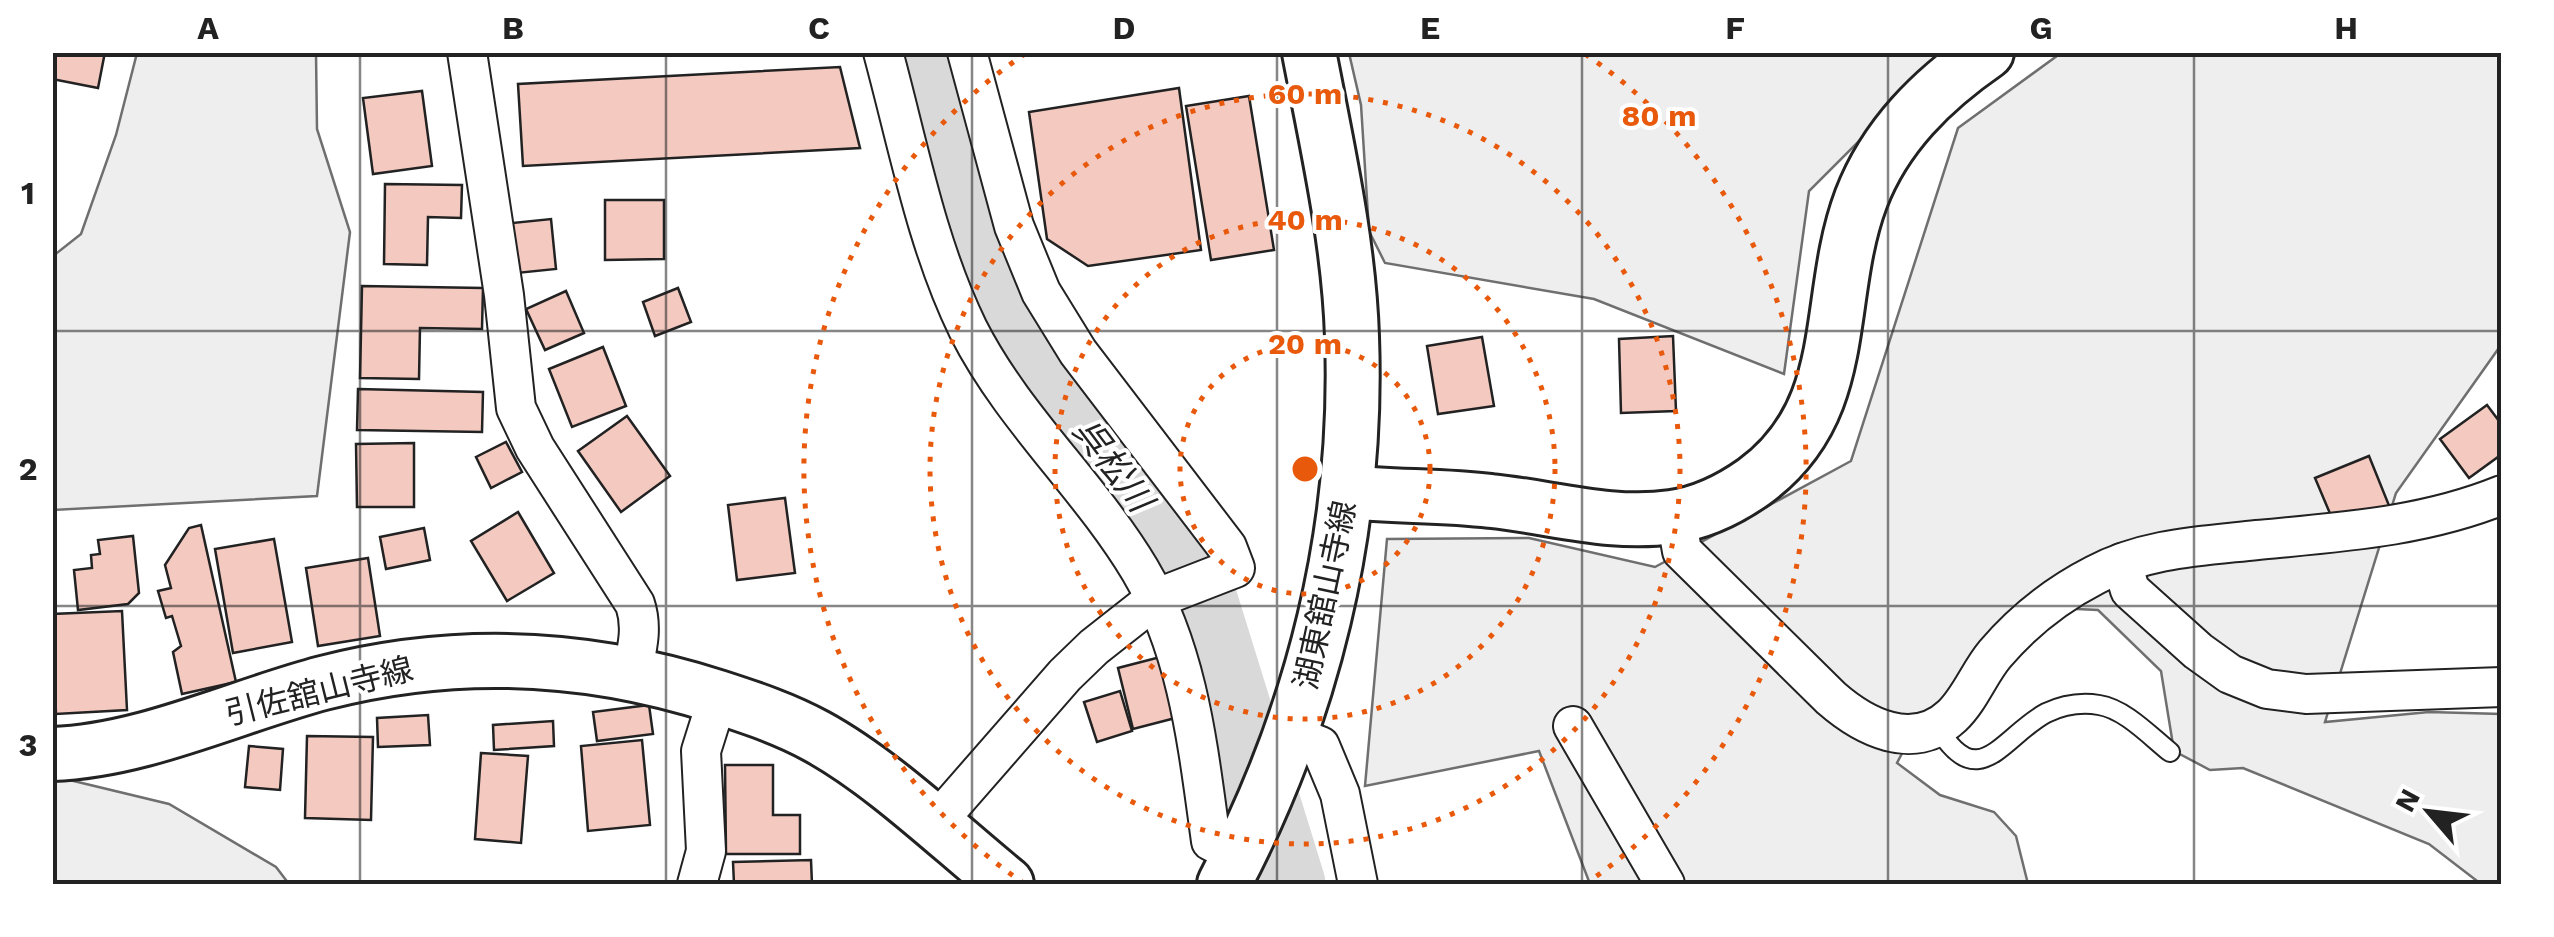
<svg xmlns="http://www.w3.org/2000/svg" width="2554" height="937" viewBox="0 0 2554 937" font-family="'Work Sans','Noto Sans JP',sans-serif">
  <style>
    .green { fill: #eee; stroke: #6f6f6f; stroke-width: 2.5 }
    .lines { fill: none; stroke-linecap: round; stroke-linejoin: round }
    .river { stroke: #d9d9d9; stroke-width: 75 }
    .building { fill: #f3c9c0; stroke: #222; stroke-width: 2.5 }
    .lane-casing { stroke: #222; stroke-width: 22 }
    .street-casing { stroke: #222; stroke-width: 42 }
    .secondary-casing { stroke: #222; stroke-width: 58 }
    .lane { stroke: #fff; stroke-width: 18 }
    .street { stroke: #fff; stroke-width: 38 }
    .secondary { stroke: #fff; stroke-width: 52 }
    .grid { fill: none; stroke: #222; stroke-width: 2.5; stroke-opacity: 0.55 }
    .ring { fill: none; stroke: #e8590c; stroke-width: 5; stroke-dasharray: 5 10 }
    .labels { text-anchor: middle; stroke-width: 8; stroke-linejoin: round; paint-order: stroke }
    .street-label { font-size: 32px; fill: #222; stroke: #fff }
    .water-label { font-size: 35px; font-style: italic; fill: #222; stroke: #fff }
    .centre { fill: #e8590c; stroke: #fff; stroke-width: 5 }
    .ring-label { font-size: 30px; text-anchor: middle; font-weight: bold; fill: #e8590c; stroke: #fff; stroke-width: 8; stroke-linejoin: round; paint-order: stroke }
    .neatline { fill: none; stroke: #222; stroke-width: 4 }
    .grid-label { font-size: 32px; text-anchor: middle; font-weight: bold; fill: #222 }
  </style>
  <rect width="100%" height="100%" fill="#fff"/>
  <g class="green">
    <path d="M 137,53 L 316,53 L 317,129 L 350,232 L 317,496 L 53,510 L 53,256 L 81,234 L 116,135 Z"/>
    <path d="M 1349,53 L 1964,53 L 1903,97 L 1809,191 L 1784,374 L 1594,299 L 1385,263 L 1369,231 L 1361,105 Z"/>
    <path d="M 2061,53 L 2501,53 L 2501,345 L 2396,493 L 2325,722 L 2429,712 L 2501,714 L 2501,884 L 2481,884 L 2429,844 L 2243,768 L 2210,770 L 2174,751 L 2161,671 L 2098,610 L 2034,607 L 1969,679 L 1922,715 L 1897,763 L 1940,795 L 1994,812 L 2016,836 L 2028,884 L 1590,884 L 1539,751 L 1365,786 L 1387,539 L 1529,538 L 1655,567 L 1851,461 L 1958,128 Z"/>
    <path d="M 53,776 L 169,804 L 276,867 L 289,884 L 53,884 Z"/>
  </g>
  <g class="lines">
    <path class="river" d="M 925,52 C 952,149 970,253 1021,340 C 1076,432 1157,504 1201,603 L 1288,884"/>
  </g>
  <g class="building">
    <path d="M 52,52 L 105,52 L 98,88 L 52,79 Z"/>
    <path d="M 840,67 L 860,148 L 523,166 L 518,84 Z"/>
    <path d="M 1179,88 L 1201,250 L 1088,266 L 1047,239 L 1029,112 Z"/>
    <path d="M 422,91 L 432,166 L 373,174 L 363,98 Z"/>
    <path d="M 1249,96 L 1274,250 L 1211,260 L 1186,106 Z"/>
    <path d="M 385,184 L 462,185 L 461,218 L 428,217 L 427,265 L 384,264 Z"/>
    <path d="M 605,200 L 664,200 L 664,259 L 605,260 Z"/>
    <path d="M 551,219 L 556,269 L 517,273 L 512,223 Z"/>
    <path d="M 362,286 L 483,288 L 482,329 L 420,328 L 419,379 L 360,378 Z"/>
    <path d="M 678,288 L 691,322 L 655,336 L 643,302 Z"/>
    <path d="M 566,291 L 584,333 L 545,350 L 526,309 Z"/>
    <path d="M 1673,336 L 1676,411 L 1621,413 L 1619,339 Z"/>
    <path d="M 1482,337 L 1494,406 L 1438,414 L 1427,346 Z"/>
    <path d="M 603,347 L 626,406 L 572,427 L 549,369 Z"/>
    <path d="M 358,389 L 483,392 L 482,432 L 357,430 Z"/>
    <path d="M 2487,405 L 2502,425 L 2502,454 L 2469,478 L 2440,439 Z"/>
    <path d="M 627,416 L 670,476 L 621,512 L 578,451 Z"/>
    <path d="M 506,442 L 522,472 L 491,488 L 476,457 Z"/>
    <path d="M 414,443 L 414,507 L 357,507 L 356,444 Z"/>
    <path d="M 2369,456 L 2390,508 L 2337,530 L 2315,478 Z"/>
    <path d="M 785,498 L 795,573 L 737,580 L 728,505 Z"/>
    <path d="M 518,512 L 554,573 L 507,601 L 471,541 Z"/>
    <path d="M 201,525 L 236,682 L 182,694 L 173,652 L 181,646 L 172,616 L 166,618 L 158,591 L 171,588 L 165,565 L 189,528 Z"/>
    <path d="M 424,528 L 430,560 L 386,569 L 380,537 Z"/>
    <path d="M 133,536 L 139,593 L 128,604 L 78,610 L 74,570 L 92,568 L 91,555 L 100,554 L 98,540 Z"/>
    <path d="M 274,539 L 292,642 L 233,653 L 215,549 Z"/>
    <path d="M 368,558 L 380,636 L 318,646 L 306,568 Z"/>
    <path d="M 122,611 L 127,710 L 56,714 L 52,614 Z"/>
    <path d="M 1168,655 L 1183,716 L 1133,729 L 1118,668 Z"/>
    <path d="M 1120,691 L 1132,731 L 1097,742 L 1084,702 Z"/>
    <path d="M 649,705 L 653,734 L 597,741 L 593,712 Z"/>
    <path d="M 428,715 L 430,745 L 378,747 L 377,718 Z"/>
    <path d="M 553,721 L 554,746 L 494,750 L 493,725 Z"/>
    <path d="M 307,736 L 373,737 L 371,820 L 305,818 Z"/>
    <path d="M 642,740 L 650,825 L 588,831 L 581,746 Z"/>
    <path d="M 249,746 L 283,749 L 280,790 L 245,787 Z"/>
    <path d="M 481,753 L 528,756 L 521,843 L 475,839 Z"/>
    <path d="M 725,765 L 773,765 L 773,815 L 800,815 L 800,854 L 726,854 Z"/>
    <path d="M 811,860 L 812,884 L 734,884 L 733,862 Z"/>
  </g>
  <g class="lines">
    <g class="lane-casing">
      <path id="lane" d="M 1937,726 C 1978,797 2003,736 2046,713 C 2063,705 2081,702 2099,705 C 2125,709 2150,736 2170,752"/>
    </g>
    <g class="street-casing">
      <g id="street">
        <path d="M 467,52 L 504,295 L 516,408 L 535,448 L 635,604 C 643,628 637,649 632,673"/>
        <path d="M 883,52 C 908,144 926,243 968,329 C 1013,418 1089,485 1140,570 C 1189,653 1198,748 1211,841 L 1239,855"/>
        <path d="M 1676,517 L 1682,551 L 1831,698 C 1863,726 1913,753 1952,716 C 1970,699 1979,673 1995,654 C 2024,620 2056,595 2095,575 C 2145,548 2202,546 2257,540 C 2341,532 2423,527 2502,495"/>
        <path d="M 2122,563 L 2130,590 L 2198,651 L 2230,674 L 2267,689 L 2306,694 L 2502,687"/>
        <path d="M 1573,726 L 1665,884"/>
        <path d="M 1291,735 L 1320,746 L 1340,794 L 1358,884"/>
        <path d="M 934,825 L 1065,675 L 1094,647 L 1155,599 L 1235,568 L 1227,547 L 1078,352 L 1041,292 L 1014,226 L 967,52"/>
        <path d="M 697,884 L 706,851 L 701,751 L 718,697"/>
      </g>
    </g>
    <g class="secondary-casing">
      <g id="secondary">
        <path d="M 1347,492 C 1395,497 1443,495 1491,501 C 1551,507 1611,526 1672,517 C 1701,513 1730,499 1754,482 C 1854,409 1823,300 1861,199 C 1885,136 1932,90 1987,52"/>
        <path d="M 52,754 C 143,751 236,706 323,683 C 455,649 588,655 718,697 C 752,708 785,719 816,736 C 882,772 948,836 1007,884"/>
        <path d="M 1224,884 C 1313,715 1359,530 1352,337 C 1349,242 1327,146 1309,52"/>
      </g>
    </g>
    <use href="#lane" class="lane"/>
    <use href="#street" class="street"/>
    <use href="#secondary" class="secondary"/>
  </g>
  <path class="grid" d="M 360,52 L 360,884M 666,52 L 666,884M 972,52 L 972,884M 1277,52 L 1277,884M 1582,52 L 1582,884M 1888,52 L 1888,884M 2194,52 L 2194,884M 52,331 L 2502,331M 52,606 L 2502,606"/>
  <g class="ring">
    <circle cx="1305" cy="469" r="125"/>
    <circle cx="1305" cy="469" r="250"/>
    <circle cx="1305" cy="469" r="375"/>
    <path d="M1025 884A500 500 0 0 1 1025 54M1585 54A500 500 0 0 1 1585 884"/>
  </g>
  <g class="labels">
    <g class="street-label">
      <text transform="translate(1325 595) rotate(-78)" y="11">湖東舘山寺線</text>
      <text transform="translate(319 691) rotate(-14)" y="11">引佐舘山寺線</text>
    </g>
    <g class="water-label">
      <text transform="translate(1113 465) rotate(53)" y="12">呉松川</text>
    </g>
  </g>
  <circle cx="1305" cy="469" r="15" class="centre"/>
  <g class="ring-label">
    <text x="1305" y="104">60 m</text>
    <text x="1659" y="126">80 m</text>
    <text x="1305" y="230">40 m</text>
    <text x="1305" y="354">20 m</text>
  </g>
  <rect width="2554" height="937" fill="none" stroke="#ffffff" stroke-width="110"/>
  <g transform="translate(2429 812) rotate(298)" stroke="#ffffff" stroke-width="8" paint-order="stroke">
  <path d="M0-8L18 38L0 25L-18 38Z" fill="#222222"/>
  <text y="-15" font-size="28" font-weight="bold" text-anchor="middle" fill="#222222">N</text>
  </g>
  <rect x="55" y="55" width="2444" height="827" class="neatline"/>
  <g class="grid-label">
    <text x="208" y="39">A</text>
    <text x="513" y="39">B</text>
    <text x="819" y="39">C</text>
    <text x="1124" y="39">D</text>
    <text x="1430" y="39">E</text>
    <text x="1735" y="39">F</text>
    <text x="2041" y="39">G</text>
    <text x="2346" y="39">H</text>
    <text x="28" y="204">1</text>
    <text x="28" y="480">2</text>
    <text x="28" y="756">3</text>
  </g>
</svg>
